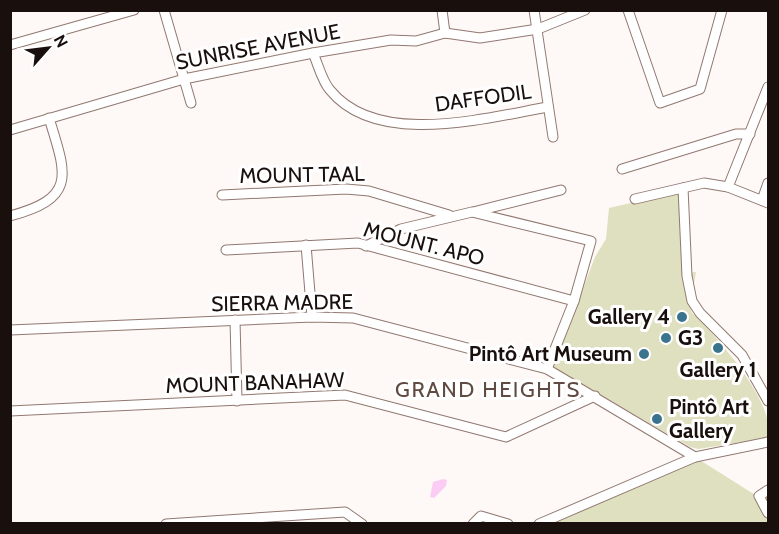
<svg xmlns="http://www.w3.org/2000/svg" width="779" height="534" viewBox="0 0 779 534" font-family="Cabin,sans-serif">
  <style>
    .green { fill: #dfe0bf }
    .water { fill: #fccdf4 }
    .lines { fill: none; stroke-linecap: round; stroke-linejoin: round }
    .street-casing { stroke: #917870; stroke-width: 11 }
    .street { stroke: #fff; stroke-width: 9 }
    .poi-dot { fill: #3a738d; stroke: #fff; stroke-width: 2 }
    .labels { text-anchor: middle; stroke-width: 6; stroke-linejoin: round; paint-order: stroke }
    .street-label { font-size: 21px; fill: #19100d; stroke: #fff }
    .poi-label { font-size: 21px; font-weight: bold; fill: #19100d; stroke: #fff; text-anchor: end }
    .neighbourhood-label { font-size: 22px; letter-spacing: 1.5px; fill: #604a42; stroke: #fff }
  </style>
  <rect width="100%" height="100%" fill="#fef9f7"/>
  <g class="green">
    <path d="M 683,191 L 683,273 L 696,272 L 690,307 L 692,313 C 715,334 779,406 767,438 L 698,449 L 690,447 L 553,367 L 595,257 L 606,239 L 609,208 Z"/>
    <path d="M 695,457 L 760,498 L 768,493 L 768,523 L 539,524 Z"/>
  </g>
  <path class="water" d="M 443,479 L 447,480 L 446,486 L 434,498 L 430,497 L 433,482 Z"/>
  <g class="lines">
    <g class="street-casing">
      <g id="street">
        <path d="M 164,10 L 191,103"/>
        <path d="M 442,10 L 445,33"/>
        <path d="M 534,10 L 553,137"/>
        <path d="M 628,10 L 660,103 L 700,89 L 722,10"/>
        <path d="M 10,45 L 134,10"/>
        <path d="M 313,53 C 318,64 322,81 330,90 C 377,148 485,118 548,107"/>
        <path d="M 10,130 L 184,79 L 313,53 L 391,40 L 416,41 L 445,33 L 480,38 L 538,29 L 585,10"/>
        <path d="M 622,169 L 736,134 L 750,134"/>
        <path d="M 728,187 L 768,87"/>
        <path d="M 683,188 L 687,276 L 692,301 L 700,313 L 742,355 L 768,401"/>
        <path d="M 222,195 L 346,189 L 369,191 L 449,215"/>
        <path d="M 635,199 L 704,183 L 728,187 L 768,203"/>
        <path d="M 762,200 L 768,183"/>
        <path d="M 473,212 L 561,190"/>
        <path d="M 10,216 C 78,198 66,174 49,118"/>
        <path d="M 306,245 L 312,317"/>
        <path d="M 366,246 L 401,229 L 472,212 L 591,241 L 574,301 L 547,369"/>
        <path d="M 226,250 L 358,243 L 574,301"/>
        <path d="M 235,320 L 237,401"/>
        <path d="M 10,330 L 312,317 L 353,318 L 547,369 L 695,457"/>
        <path d="M 10,411 L 345,395 L 506,437 L 595,396"/>
        <path d="M 768,490 L 759,496 L 768,513"/>
        <path d="M 166,524 L 345,512 L 362,524"/>
        <path d="M 473,524 L 481,516 L 508,524"/>
        <path d="M 539,524 L 695,457 L 768,442"/>
      </g>
    </g>
    <use href="#street" class="street"/>
  </g>
  <g class="poi-dot">
    <circle cx="682" cy="317" r="6"/>
    <circle cx="666" cy="338" r="6"/>
    <circle cx="718" cy="348" r="6"/>
    <circle cx="644" cy="354" r="6"/>
    <circle cx="657" cy="419" r="6"/>
  </g>
  <g class="labels">
    <g class="street-label">
      <text transform="translate(258 47) rotate(-11)" y="7">SUNRISE AVENUE</text>
      <text transform="translate(483 98) rotate(-8)" y="7">DAFFODIL</text>
      <text transform="translate(302 175) rotate(-1)" y="7">MOUNT TAAL</text>
      <text transform="translate(424 244) rotate(14)" y="7">MOUNT. APO</text>
      <text transform="translate(282 303) rotate(-1)" y="7">SIERRA MADRE</text>
      <text transform="translate(255 383) rotate(-2)" y="7">MOUNT BANAHAW</text>
    </g>
    <g class="poi-label">
      <text x="670" y="324">Gallery 4</text>
      <text x="678" y="345" text-anchor="start">G3</text>
      <text x="632" y="361">Pintô Art Museum</text>
      <text x="718" y="377" text-anchor="middle">Gallery 1</text>
      <text x="669" y="414" text-anchor="start">Pintô Art<tspan x="669" dy="24">Gallery</tspan></text>
    </g>
    <g class="neighbourhood-label">
      <text x="488" y="397">GRAND HEIGHTS</text>
    </g>
  </g>
  <rect width="779" height="534" fill="none" stroke="#19100d" stroke-width="24"/>
  <g transform="translate(48 48) rotate(62)" stroke="#ffffff" stroke-width="4.5" paint-order="stroke">
  <path d="M0-4.5L10 22L0 15L-10 22Z" fill="#19100d"/>
  <text y="-9" font-size="16" font-weight="bold" text-anchor="middle" fill="#19100d">N</text>
  </g>
</svg>
